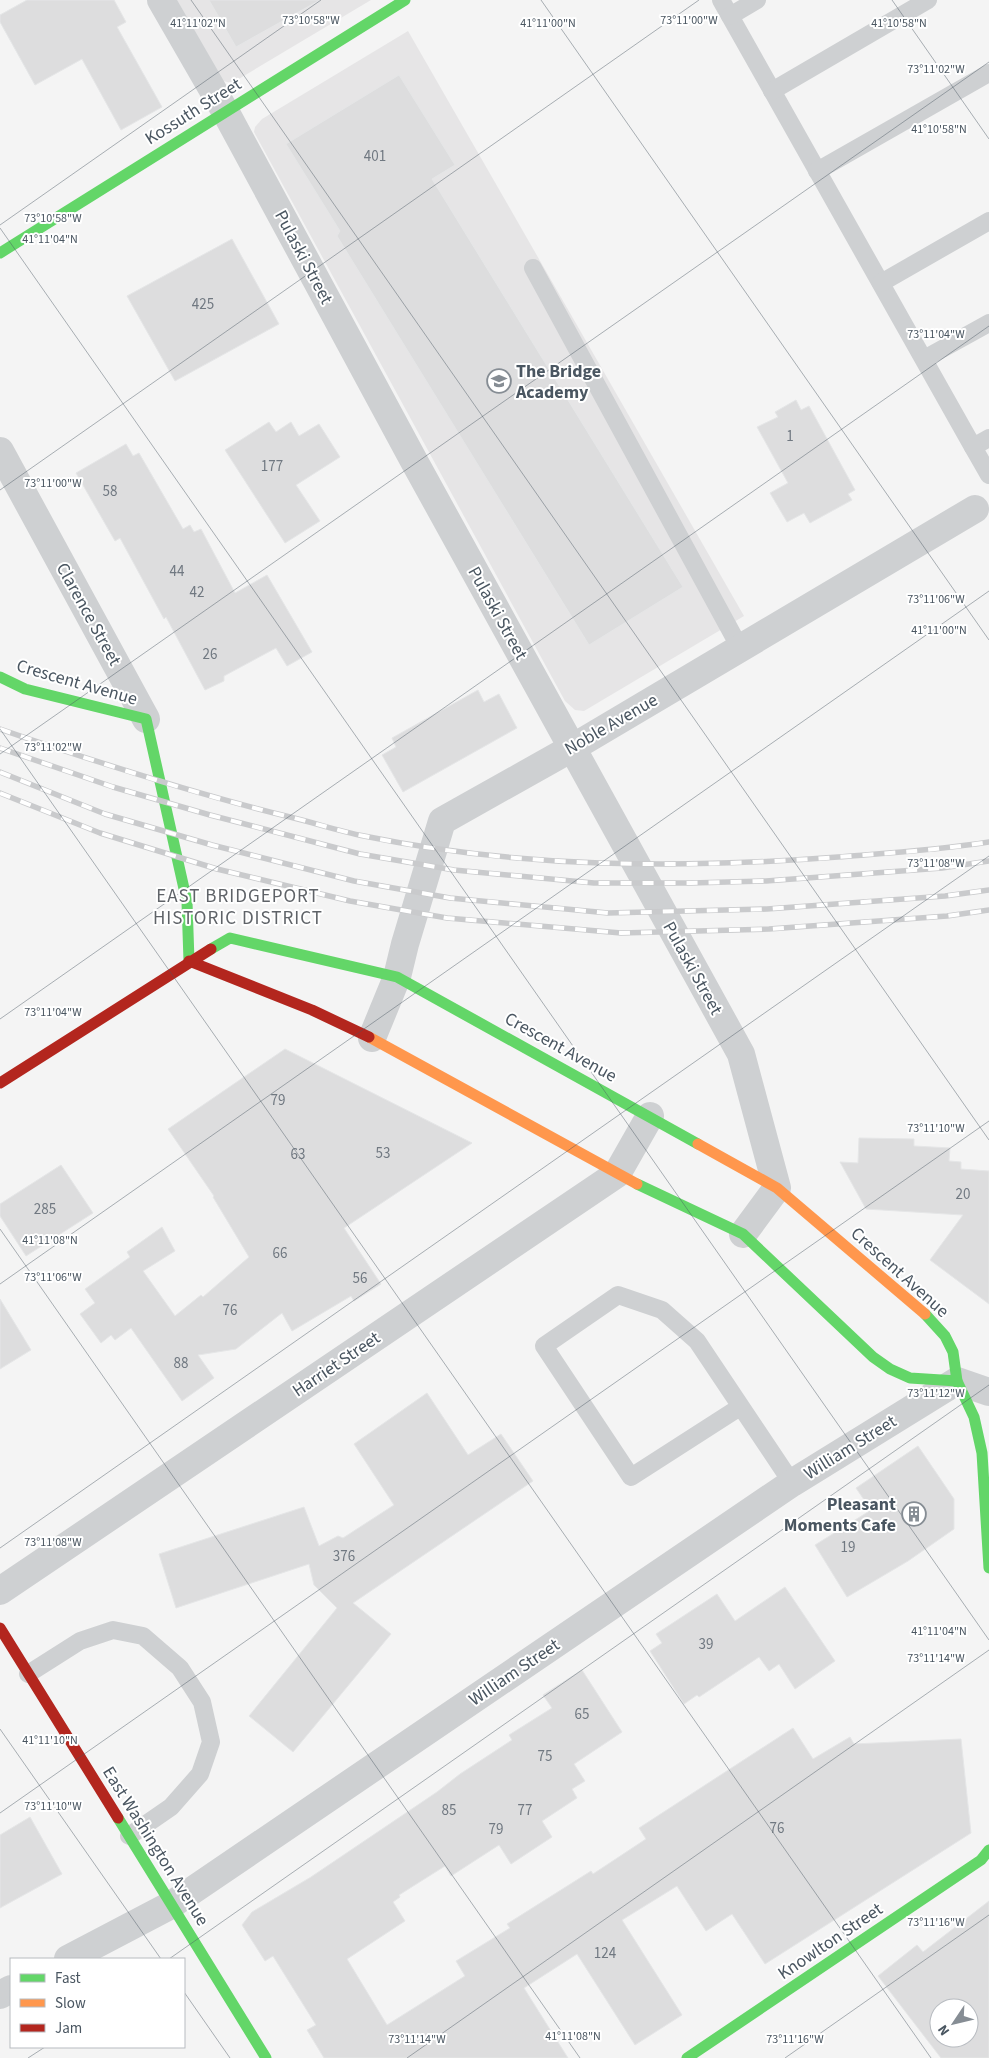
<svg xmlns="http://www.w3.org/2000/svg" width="989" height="2058" viewBox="0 0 989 2058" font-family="'Source Sans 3',sans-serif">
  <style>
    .education { fill: #e6e5e6 }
    .building { fill: #ddddde; stroke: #e5e6e7; fill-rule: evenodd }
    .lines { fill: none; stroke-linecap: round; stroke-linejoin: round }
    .lane { stroke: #ced0d2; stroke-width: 18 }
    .street { stroke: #ced0d2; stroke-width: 28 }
    .fast { stroke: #63d668; stroke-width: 11 }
    .slow { stroke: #ff974d; stroke-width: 11 }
    .jam { stroke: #b3261e; stroke-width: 11 }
    .rail-casing { stroke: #c9cacc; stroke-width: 5.5 }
    .rail { stroke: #fff; stroke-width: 4; stroke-dasharray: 11; stroke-linecap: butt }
    .ticks { fill: none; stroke: #4a5661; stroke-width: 1; stroke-opacity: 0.45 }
    .labels { text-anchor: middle; stroke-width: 4; stroke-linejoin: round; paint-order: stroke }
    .number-label { font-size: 15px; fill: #707881 }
    .street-label { font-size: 18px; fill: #4a5661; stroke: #fff }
    .poi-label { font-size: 18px; font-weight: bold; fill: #4a5661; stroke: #fff; text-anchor: start }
    .neighbourhood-label { font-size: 19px; letter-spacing: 1px; fill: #5f6368; stroke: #fff }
    .ticks-label { font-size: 12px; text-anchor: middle; fill: #4a5661; stroke: #fff; stroke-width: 4; stroke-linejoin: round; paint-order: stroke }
  </style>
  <rect width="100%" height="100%" fill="#f4f4f4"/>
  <g class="education">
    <path d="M 177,0 L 371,0 L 232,83 L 223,81 Z"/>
    <path d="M 408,31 L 744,616 L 584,711 L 575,710 L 565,701 L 254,132 L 255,127 L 262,119 Z"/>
  </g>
  <g class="building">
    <path d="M 27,0 L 114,0 L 126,22 L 117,27 L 162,107 L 121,130 L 82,59 L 35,85 L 0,22 L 0,15 Z"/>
    <path d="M 209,0 L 320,0 L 236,47 Z"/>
    <path d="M 399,75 L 455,165 L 432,179 L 683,587 L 589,645 L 337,236 L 340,231 L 286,144 Z"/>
    <path d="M 232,239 L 279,324 L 175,381 L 127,296 Z"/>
    <path d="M 796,400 L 801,410 L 809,406 L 855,490 L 848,494 L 852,500 L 810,523 L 804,513 L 787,522 L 770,493 L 788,483 L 757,427 L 778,417 L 775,412 Z"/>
    <path d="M 269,422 L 276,432 L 291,422 L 299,436 L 319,424 L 340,457 L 296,485 L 320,521 L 285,543 L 225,450 Z"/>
    <path d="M 126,444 L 133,456 L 139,453 L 183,529 L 190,525 L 194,532 L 201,529 L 235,593 L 267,575 L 312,652 L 287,666 L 276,648 L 224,676 L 224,681 L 205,690 L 166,617 L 164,619 L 120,538 L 115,541 L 76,473 Z"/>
    <path d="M 478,690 L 484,702 L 499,694 L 517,728 L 403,792 L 382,755 L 396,747 L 392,738 Z"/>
    <path d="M 285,1049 L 472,1143 L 344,1228 L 381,1284 L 354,1301 L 351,1296 L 292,1331 L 282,1313 L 236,1349 L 198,1355 L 214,1378 L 182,1401 L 131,1328 L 115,1340 L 111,1335 L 101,1343 L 80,1314 L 95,1303 L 85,1289 L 130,1257 L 127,1252 L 162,1227 L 175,1251 L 143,1271 L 175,1316 L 201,1295 L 203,1297 L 249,1257 L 213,1197 L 214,1196 L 168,1129 Z"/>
    <path d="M 859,1138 L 914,1139 L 914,1146 L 950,1148 L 949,1161 L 961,1162 L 961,1169 L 989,1171 L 989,1304 L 930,1260 L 963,1215 L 866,1209 L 840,1162 L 858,1163 Z"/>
    <path d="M 61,1165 L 93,1213 L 26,1256 L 0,1216 L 0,1204 Z"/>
    <path d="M 0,1299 L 31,1350 L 0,1369 Z"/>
    <path d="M 427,1393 L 468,1455 L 501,1434 L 533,1481 L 353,1603 L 391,1634 L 293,1752 L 249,1716 L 337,1608 L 314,1585 L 309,1564 L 176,1608 L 159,1554 L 304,1507 L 319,1546 L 338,1536 L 343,1538 L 394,1505 L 354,1444 Z"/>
    <path d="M 918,1446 L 954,1499 L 954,1529 L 908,1561 L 847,1597 L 815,1545 L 871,1510 L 856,1488 Z"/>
    <path d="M 785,1587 L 835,1661 L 795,1689 L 779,1664 L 769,1671 L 759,1657 L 699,1697 L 697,1695 L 684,1704 L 650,1651 L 662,1643 L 656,1634 L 717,1594 L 735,1621 Z"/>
    <path d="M 582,1670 L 622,1732 L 574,1764 L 585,1781 L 572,1789 L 577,1798 L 542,1821 L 552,1837 L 511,1864 L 499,1845 L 451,1876 L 445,1866 L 399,1895 L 400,1897 L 393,1902 L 405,1921 L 347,1959 L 387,2025 L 465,1976 L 456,1961 L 510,1928 L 507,1924 L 591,1871 L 593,1874 L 646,1839 L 639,1828 L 793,1728 L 813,1759 L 850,1737 L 854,1744 L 961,1739 L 971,1833 L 765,1964 L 732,1914 L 706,1931 L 677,1886 L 622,1920 L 682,2015 L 635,2045 L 577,1954 L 524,1988 L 568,2058 L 324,2058 L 307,2030 L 316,2025 L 273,1956 L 265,1961 L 242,1925 L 252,1912 L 311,1877 L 437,1792 L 460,1774 L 512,1740 L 509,1735 L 552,1708 L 543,1695 Z"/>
    <path d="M 30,1817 L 62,1874 L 0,1908 L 0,1835 Z"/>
    <path d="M 989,1901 L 989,2058 L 941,2058 L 878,1976 L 917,1945 L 923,1952 ZM 939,2008 L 969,2008 L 969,2038 L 939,2038 Z"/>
  </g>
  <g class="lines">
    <g class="lane">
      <path d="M 721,0 L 973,447 L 989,438"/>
      <path d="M 730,16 L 757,0"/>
      <path d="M 772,91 L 928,0"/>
      <path d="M 817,171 L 989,73"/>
      <path d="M 533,268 L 740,648"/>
      <path d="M 881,283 L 989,221"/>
      <path d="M 924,359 L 989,323"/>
      <path d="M 973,447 L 989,475"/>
      <path d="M 740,1407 L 631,1477 L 544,1346 L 618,1295 L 662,1310 L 697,1341 L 792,1483"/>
      <path d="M 28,1674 L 80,1641 L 113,1630 L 143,1636 L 180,1668 L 202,1702 L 211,1742 L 200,1774 L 171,1807 L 129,1836"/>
    </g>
    <g class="street">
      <path d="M 161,0 L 225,111 L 414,461 L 741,1054 L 777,1188 L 743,1234"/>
      <path d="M 0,451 L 146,719"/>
      <path d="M 372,1038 L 397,977 L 405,944 L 442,821 L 572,748 L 975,509"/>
      <path d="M 0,1591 L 617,1174 L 650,1116"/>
      <path d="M 68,1959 L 171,1905 L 792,1483 L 957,1381 L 989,1392"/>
      <path d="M 0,1995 L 11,1989"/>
    </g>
    <g class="fast">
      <path d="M 0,253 L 405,0"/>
      <path d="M 0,677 L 25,689 L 146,719 L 187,902 L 189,961"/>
      <path d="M 211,949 L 230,938 L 397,977 L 698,1144"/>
      <path d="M 637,1184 L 743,1234 L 873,1357 L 890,1369 L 910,1378 L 957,1381"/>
      <path d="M 925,1314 L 945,1336 L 953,1352 L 957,1381 L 974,1417 L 982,1453 L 989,1568"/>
      <path d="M 118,1818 L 266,2058"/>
      <path d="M 687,2058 L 981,1860 L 989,1850"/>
    </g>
    <g class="slow">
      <path d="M 369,1037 L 637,1184"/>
      <path d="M 698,1144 L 777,1188 L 925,1314"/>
    </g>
    <g class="jam">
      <path d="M 189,961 L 312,1010 L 369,1037"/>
      <path d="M 0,1083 L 211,949"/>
      <path d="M 0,1628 L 118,1818"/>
    </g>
    <g class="rail-casing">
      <g id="rail">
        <path d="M 0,729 C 96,762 192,793 290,817 C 315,823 339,831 364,836 C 520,868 680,869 838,857 C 889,853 939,850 989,842"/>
        <path d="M 0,748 L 113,787 L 210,815 L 360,854 L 454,870 L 594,883 L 691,883 L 766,881 L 942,868 L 989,861"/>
        <path d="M 0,772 L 105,814 L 212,845 L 354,881 L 450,898 L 608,913 L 767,909 L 945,896 L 989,890"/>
        <path d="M 0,793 L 100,833 L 217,869 L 350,901 L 447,918 L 621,933 L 769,929 L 947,916 L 989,910"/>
      </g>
    </g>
    <use href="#rail" class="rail"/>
  </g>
  <path class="ticks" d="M 191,0 L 989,1140M 541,0 L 989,640M 892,0 L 989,139M 0,225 L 321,0M 0,228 L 989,1640M 0,490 L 699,0M 0,729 L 931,2058M 0,754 L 989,62M 0,1019 L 989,326M 0,1229 L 580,2058M 0,1284 L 989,591M 0,1548 L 989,856M 0,1729 L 161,1959M 0,1813 L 989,1121M 169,1959 L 989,1385M 184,1992 L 230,2058M 28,2058 L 45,2047M 407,2058 L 989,1650M 785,2058 L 989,1915"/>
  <defs>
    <g id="school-ring" transform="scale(1.25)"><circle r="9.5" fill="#fff" stroke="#868d94" stroke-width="1.5"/><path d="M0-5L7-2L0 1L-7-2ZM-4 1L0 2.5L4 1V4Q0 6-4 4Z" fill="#868d94"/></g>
    <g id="building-ring" transform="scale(1.25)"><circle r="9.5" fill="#fff" stroke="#868d94" stroke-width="1.5"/><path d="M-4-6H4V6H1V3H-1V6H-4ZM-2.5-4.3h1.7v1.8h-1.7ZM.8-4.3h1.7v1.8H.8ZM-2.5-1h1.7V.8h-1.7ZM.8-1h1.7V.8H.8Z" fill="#868d94"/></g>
  </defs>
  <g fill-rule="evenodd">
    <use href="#school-ring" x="499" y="381"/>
    <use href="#building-ring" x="914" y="1514"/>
  </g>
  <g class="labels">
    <g class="number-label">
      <text x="375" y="161">401</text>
      <text x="203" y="309">425</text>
      <text x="790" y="441">1</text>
      <text x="272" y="471">177</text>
      <text x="110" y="496">58</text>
      <text x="177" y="576">44</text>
      <text x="197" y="597">42</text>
      <text x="210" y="659">26</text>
      <text x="278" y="1105">79</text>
      <text x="383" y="1158">53</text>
      <text x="298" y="1159">63</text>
      <text x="963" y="1199">20</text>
      <text x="45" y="1214">285</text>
      <text x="280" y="1258">66</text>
      <text x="360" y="1283">56</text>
      <text x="230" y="1315">76</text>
      <text x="181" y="1368">88</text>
      <text x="848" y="1552">19</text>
      <text x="344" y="1561">376</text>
      <text x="706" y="1649">39</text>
      <text x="582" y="1719">65</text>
      <text x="545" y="1761">75</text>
      <text x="449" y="1815">85</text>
      <text x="525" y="1815">77</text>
      <text x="777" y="1833">76</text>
      <text x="496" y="1834">79</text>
      <text x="605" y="1958">124</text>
    </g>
    <g class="street-label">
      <text transform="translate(193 111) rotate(-32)" y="6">Kossuth Street</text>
      <text transform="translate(304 257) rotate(62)" y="6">Pulaski Street</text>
      <text transform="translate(498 613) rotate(61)" y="6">Pulaski Street</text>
      <text transform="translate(89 614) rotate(61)" y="6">Clarence Street</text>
      <text transform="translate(77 682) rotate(16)" y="6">Crescent Avenue</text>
      <text transform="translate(611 724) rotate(-30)" y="6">Noble Avenue</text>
      <text transform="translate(693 968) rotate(61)" y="6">Pulaski Street</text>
      <text transform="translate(561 1047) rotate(29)" y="6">Crescent Avenue</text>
      <text transform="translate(900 1272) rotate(42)" y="6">Crescent Avenue</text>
      <text transform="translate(336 1364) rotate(-34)" y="6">Harriet Street</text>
      <text transform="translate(850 1447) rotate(-32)" y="6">William Street</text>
      <text transform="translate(514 1672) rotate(-34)" y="6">William Street</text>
      <text transform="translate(156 1846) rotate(58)" y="6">East Washington Avenue</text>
      <text transform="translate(830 1941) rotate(-34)" y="6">Knowlton Street</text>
    </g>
    <g class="poi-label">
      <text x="516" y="377">The Bridge<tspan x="516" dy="21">Academy</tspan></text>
      <text x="896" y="1510" text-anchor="end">Pleasant<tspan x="896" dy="21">Moments Cafe</tspan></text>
    </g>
    <g class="neighbourhood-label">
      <text x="238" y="902">EAST BRIDGEPORT<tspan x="238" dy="22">HISTORIC DISTRICT</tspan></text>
    </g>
  </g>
  <g class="ticks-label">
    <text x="311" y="24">73°10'58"W</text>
    <text x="689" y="24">73°11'00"W</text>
    <text x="198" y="27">41°11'02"N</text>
    <text x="548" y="27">41°11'00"N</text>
    <text x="899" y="27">41°10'58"N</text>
    <text x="936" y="73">73°11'02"W</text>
    <text x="939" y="133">41°10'58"N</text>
    <text x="53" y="222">73°10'58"W</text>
    <text x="50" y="243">41°11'04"N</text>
    <text x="936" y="338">73°11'04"W</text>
    <text x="53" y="487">73°11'00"W</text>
    <text x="936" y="603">73°11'06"W</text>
    <text x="939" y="634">41°11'00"N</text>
    <text x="53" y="751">73°11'02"W</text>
    <text x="936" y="867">73°11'08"W</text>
    <text x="53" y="1016">73°11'04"W</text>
    <text x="936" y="1132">73°11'10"W</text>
    <text x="50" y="1244">41°11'08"N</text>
    <text x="53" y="1281">73°11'06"W</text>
    <text x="936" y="1397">73°11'12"W</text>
    <text x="53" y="1546">73°11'08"W</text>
    <text x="939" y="1635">41°11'04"N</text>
    <text x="936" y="1662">73°11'14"W</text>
    <text x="50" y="1744">41°11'10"N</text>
    <text x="53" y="1810">73°11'10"W</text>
    <text x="936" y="1926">73°11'16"W</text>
    <text x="573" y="2040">41°11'08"N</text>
    <text x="417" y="2043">73°11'14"W</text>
    <text x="795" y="2043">73°11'16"W</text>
  </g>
  <rect x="10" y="1958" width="175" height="90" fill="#ffffff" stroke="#b7bbc0"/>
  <rect x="20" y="1974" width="25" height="8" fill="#63d668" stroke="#b7bbc0"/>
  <text x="55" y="1983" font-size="15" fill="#4a5661">Fast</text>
  <rect x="20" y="1999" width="25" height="8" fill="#ff974d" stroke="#b7bbc0"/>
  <text x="55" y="2008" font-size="15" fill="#4a5661">Slow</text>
  <rect x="20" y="2024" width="25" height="8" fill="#b3261e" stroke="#b7bbc0"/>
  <text x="55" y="2033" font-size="15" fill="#4a5661">Jam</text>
  <g transform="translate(954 2023) rotate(235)"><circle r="24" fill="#ffffff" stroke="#b7bbc0"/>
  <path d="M0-4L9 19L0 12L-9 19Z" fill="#868d94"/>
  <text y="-8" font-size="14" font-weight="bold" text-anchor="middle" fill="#4a5661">N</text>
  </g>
</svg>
